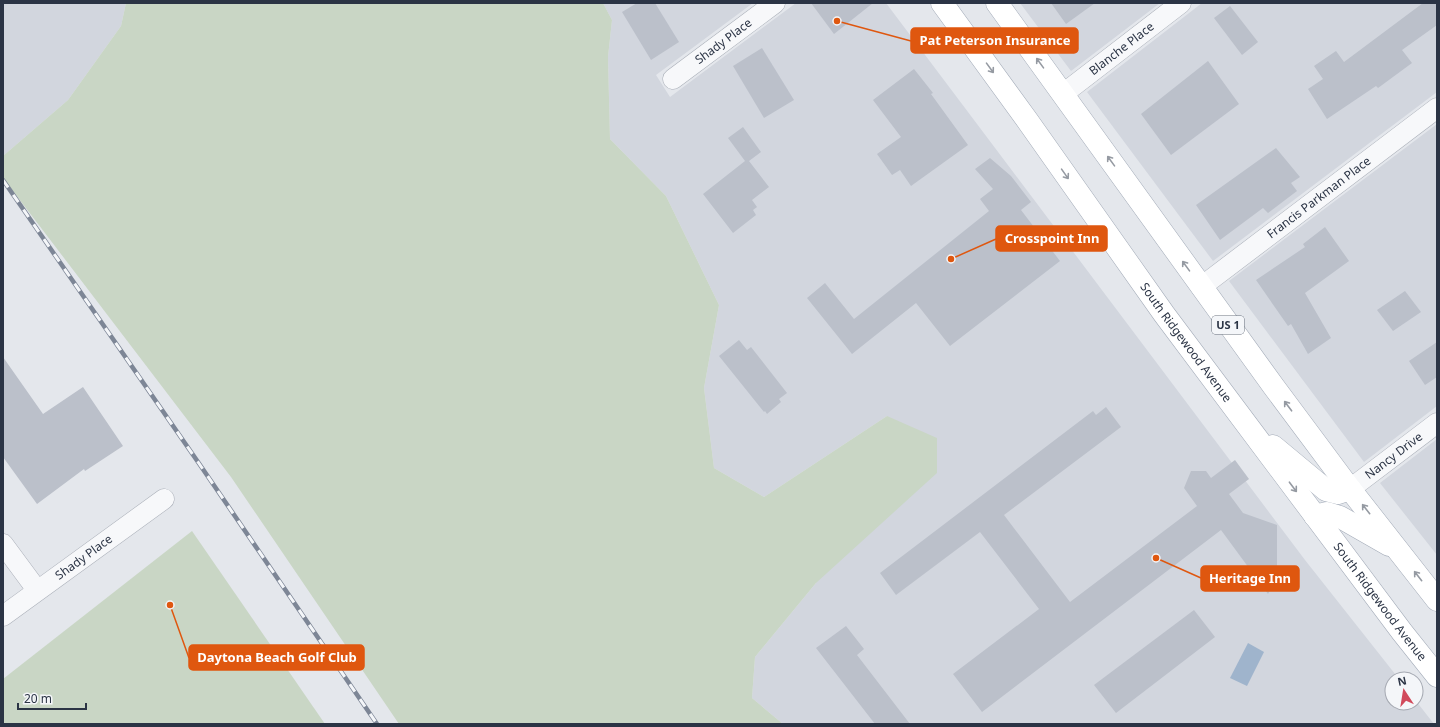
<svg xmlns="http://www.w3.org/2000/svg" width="1440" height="727" viewBox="0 0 1440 727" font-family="'Noto Sans',sans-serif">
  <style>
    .built { fill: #d2d6de }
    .green { fill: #c9d6c5 }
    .water { fill: #9fb4cc }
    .building { fill: #bbc0ca }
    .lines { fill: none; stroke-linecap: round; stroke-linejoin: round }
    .minor-casing { stroke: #a9aeb7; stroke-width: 21 }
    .primary-casing { stroke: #a3abb8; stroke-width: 23 }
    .minor { stroke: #f7f8fa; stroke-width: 20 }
    .primary { stroke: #fff; stroke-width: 22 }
    .rail-casing { stroke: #7d8696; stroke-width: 4.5 }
    .rail { stroke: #f4f6f9; stroke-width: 3; stroke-dasharray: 9; stroke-linecap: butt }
    .oneway { stroke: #959aa2 }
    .labels { text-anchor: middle; stroke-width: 3; stroke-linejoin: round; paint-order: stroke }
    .shield { fill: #f4f6f9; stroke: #676e7b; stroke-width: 1 }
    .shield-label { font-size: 11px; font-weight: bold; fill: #2b3445 }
    .street-label { font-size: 12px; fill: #2b3445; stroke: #f4f6f9 }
    .leader { fill: none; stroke: #df570f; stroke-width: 1.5 }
    .callout-dot { fill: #df570f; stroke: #f4f6f9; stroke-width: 1.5 }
    .callout { fill: #df570f; stroke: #df570f; stroke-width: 1.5 }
    .callout-label { font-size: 13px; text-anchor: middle; font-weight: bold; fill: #fff }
  </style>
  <rect width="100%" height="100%" fill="#e4e7ec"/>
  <g class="built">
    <path d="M 3,3 L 126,3 L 121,26 L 68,100 L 3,156 Z"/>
    <path d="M 603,3 L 753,3 L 656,75 L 670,97 L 796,3 L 886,3 L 1305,560 L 1399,679 L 1392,679 L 1392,703 L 1416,703 L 1416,701 L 1434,724 L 783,724 L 752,698 L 755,657 L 816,583 L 887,416 L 764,497 L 714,468 L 704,388 L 719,305 L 666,196 L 610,139 L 608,57 L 612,20 Z"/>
    <path d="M 1020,3 L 1160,3 L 1071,71 Z"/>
    <path d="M 1202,3 L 1437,3 L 1437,92 L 1213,261 L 1087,92 Z"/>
    <path d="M 1437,124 L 1437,406 L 1364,462 L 1229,281 Z"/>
    <path d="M 1437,439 L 1437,555 L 1380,483 Z"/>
  </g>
  <g class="green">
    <path d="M 126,3 L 603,3 L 612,20 L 608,57 L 610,139 L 666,196 L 719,305 L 704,388 L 714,468 L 764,497 L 887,416 L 937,438 L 937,473 L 816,583 L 755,657 L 752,698 L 783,724 L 399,724 L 231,477 L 3,178 L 3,156 L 68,100 L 121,26 Z"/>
    <path d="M 192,531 L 325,724 L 3,724 L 3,679 Z"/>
  </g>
  <path class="water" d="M 1248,643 L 1264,652 L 1247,686 L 1230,678 Z"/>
  <g class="building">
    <path d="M 637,3 L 655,3 L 679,42 L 651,60 L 622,12 Z"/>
    <path d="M 811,3 L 873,3 L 834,34 Z"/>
    <path d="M 1051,3 L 1095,3 L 1066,24 Z"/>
    <path d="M 1423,3 L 1437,3 L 1437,25 L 1402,50 L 1412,63 L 1378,88 L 1376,86 L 1327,119 L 1308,89 L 1323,79 L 1314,66 L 1336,51 L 1344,62 Z"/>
    <path d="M 1230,6 L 1258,42 L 1242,55 L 1214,18 Z"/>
    <path d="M 762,48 L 794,100 L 764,118 L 733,66 Z"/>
    <path d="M 1208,61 L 1239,104 L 1171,155 L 1141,114 Z"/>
    <path d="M 914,69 L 933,93 L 931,94 L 968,145 L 911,186 L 900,170 L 892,175 L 877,154 L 901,137 L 873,100 Z"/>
    <path d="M 743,127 L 761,152 L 749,161 L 769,187 L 752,200 L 757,207 L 753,210 L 756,215 L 733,233 L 703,194 L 745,161 L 728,138 Z"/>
    <path d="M 1276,148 L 1300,177 L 1291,183 L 1297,191 L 1268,213 L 1263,208 L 1220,240 L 1196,205 Z"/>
    <path d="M 990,158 L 1011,176 L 1031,202 L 1021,210 L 1060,261 L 950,346 L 916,303 L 852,354 L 807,298 L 825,283 L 854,319 L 989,211 L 980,199 L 993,189 L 975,169 Z"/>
    <path d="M 1325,227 L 1349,261 L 1305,293 L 1331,338 L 1308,354 L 1291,324 L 1288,326 L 1256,280 L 1305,247 L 1303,244 Z"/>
    <path d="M 1405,291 L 1421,312 L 1393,331 L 1377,310 Z"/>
    <path d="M 739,340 L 747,350 L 751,347 L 787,393 L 779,399 L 781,402 L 767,414 L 765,411 L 764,412 L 719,356 Z"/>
    <path d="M 1437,342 L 1437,377 L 1425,385 L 1409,361 Z"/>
    <path d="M 3,357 L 43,414 L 83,387 L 123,446 L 85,471 L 84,469 L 37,504 L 3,457 Z"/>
    <path d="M 1106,407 L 1121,427 L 1004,515 L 1070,602 L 1197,506 L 1184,488 L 1191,471 L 1206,471 L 1211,478 L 1235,460 L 1249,479 L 1229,494 L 1243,513 L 1277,525 L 1277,577 L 1268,594 L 1221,530 L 982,712 L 953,674 L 1039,609 L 980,532 L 896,595 L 880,573 L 1093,411 L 1096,415 Z"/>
    <path d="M 1194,610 L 1215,637 L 1116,713 L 1094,685 Z"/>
    <path d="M 846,626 L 864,649 L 857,655 L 910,724 L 875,724 L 816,648 Z"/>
  </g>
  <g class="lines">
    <g class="minor-casing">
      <g id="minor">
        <path id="s1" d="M 673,79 L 775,3"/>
        <path id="s2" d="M 1063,94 L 1181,3"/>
        <path id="s3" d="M 1201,287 L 1437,108"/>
        <path id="s4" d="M 1350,489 L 1437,423"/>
        <path d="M 3,544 L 37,590"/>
        <path id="s5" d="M 3,616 L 164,499"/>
      </g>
    </g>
    <g class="primary-casing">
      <g id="primary">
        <path id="s6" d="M 942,3 L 1027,120 L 1164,314 L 1402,632 L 1437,676"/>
        <path d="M 997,3 L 1274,387 L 1350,489 L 1437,600"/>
        <path d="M 1273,446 L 1326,490 L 1338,493 L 1350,489"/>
        <path d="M 1315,516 L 1327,513 L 1340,517 L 1389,545"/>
      </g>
    </g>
    <use href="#minor" class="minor"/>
    <use href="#primary" class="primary"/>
    <g class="rail-casing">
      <path id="rail" d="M 3,180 L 198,462 L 377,724"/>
    </g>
    <use href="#rail" class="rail"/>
  </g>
  <defs><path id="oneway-shaft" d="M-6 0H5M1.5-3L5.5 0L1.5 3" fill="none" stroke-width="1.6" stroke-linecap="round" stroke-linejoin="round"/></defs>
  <g class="oneway">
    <use href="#oneway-shaft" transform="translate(1040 63) rotate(-126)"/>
    <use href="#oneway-shaft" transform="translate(990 68) rotate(54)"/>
    <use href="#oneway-shaft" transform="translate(1111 161) rotate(-126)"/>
    <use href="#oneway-shaft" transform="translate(1065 174) rotate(55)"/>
    <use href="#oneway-shaft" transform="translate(1186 266) rotate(-126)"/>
    <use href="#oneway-shaft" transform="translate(1288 406) rotate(-127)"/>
    <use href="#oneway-shaft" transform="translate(1293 487) rotate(53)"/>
    <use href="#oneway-shaft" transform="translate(1366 509) rotate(-128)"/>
    <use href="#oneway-shaft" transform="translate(1418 576) rotate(-128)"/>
  </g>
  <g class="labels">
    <rect class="shield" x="1212" y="316" width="32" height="18" rx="3"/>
    <g class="shield-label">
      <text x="1228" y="329">US 1</text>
    </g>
    <g class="street-label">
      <text dy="4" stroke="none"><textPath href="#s1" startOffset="63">Shady Place</textPath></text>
      <text dy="4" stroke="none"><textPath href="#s2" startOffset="74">Blanche Place</textPath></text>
      <text dy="4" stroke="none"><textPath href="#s3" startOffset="148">Francis Parkman Place</textPath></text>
      <text dy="4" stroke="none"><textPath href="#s6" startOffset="418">South Ridgewood Avenue</textPath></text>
      <text dy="4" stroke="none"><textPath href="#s4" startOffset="55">Nancy Drive</textPath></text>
      <text dy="4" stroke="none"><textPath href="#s5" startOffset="100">Shady Place</textPath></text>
      <text dy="4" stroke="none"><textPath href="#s6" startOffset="742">South Ridgewood Avenue</textPath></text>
    </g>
  </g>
  <path class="leader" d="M837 21L911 41M951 259L996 239M1156 558L1201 578M170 605L189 658"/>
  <g class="callout-dot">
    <circle cx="837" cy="21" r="4"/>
    <circle cx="951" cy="259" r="4"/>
    <circle cx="1156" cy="558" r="4"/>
    <circle cx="170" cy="605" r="4"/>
  </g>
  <g class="callout">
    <rect x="911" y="28" width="167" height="25" rx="4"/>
    <rect x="996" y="226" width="111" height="25" rx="4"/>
    <rect x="1201" y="566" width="98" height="25" rx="4"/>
    <rect x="189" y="645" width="175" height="25" rx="4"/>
  </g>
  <g class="callout-label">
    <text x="995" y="45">Pat Peterson Insurance</text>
    <text x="1052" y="243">Crosspoint Inn</text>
    <text x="1250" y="583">Heritage Inn</text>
    <text x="277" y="662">Daytona Beach Golf Club</text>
  </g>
  <rect width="1440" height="727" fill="none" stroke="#2b3445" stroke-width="8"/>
  <g transform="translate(1404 691) rotate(348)"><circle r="19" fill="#f4f6f9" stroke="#a4a8b1"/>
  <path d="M0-3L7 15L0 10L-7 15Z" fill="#d1495b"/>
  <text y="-6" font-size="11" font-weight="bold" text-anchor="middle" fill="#2b3445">N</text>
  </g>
  <path d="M18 703v6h68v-6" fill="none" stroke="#2b3445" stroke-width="2"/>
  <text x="24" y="703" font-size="12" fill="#2b3445" stroke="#f4f6f9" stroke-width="3" paint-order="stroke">20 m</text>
</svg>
